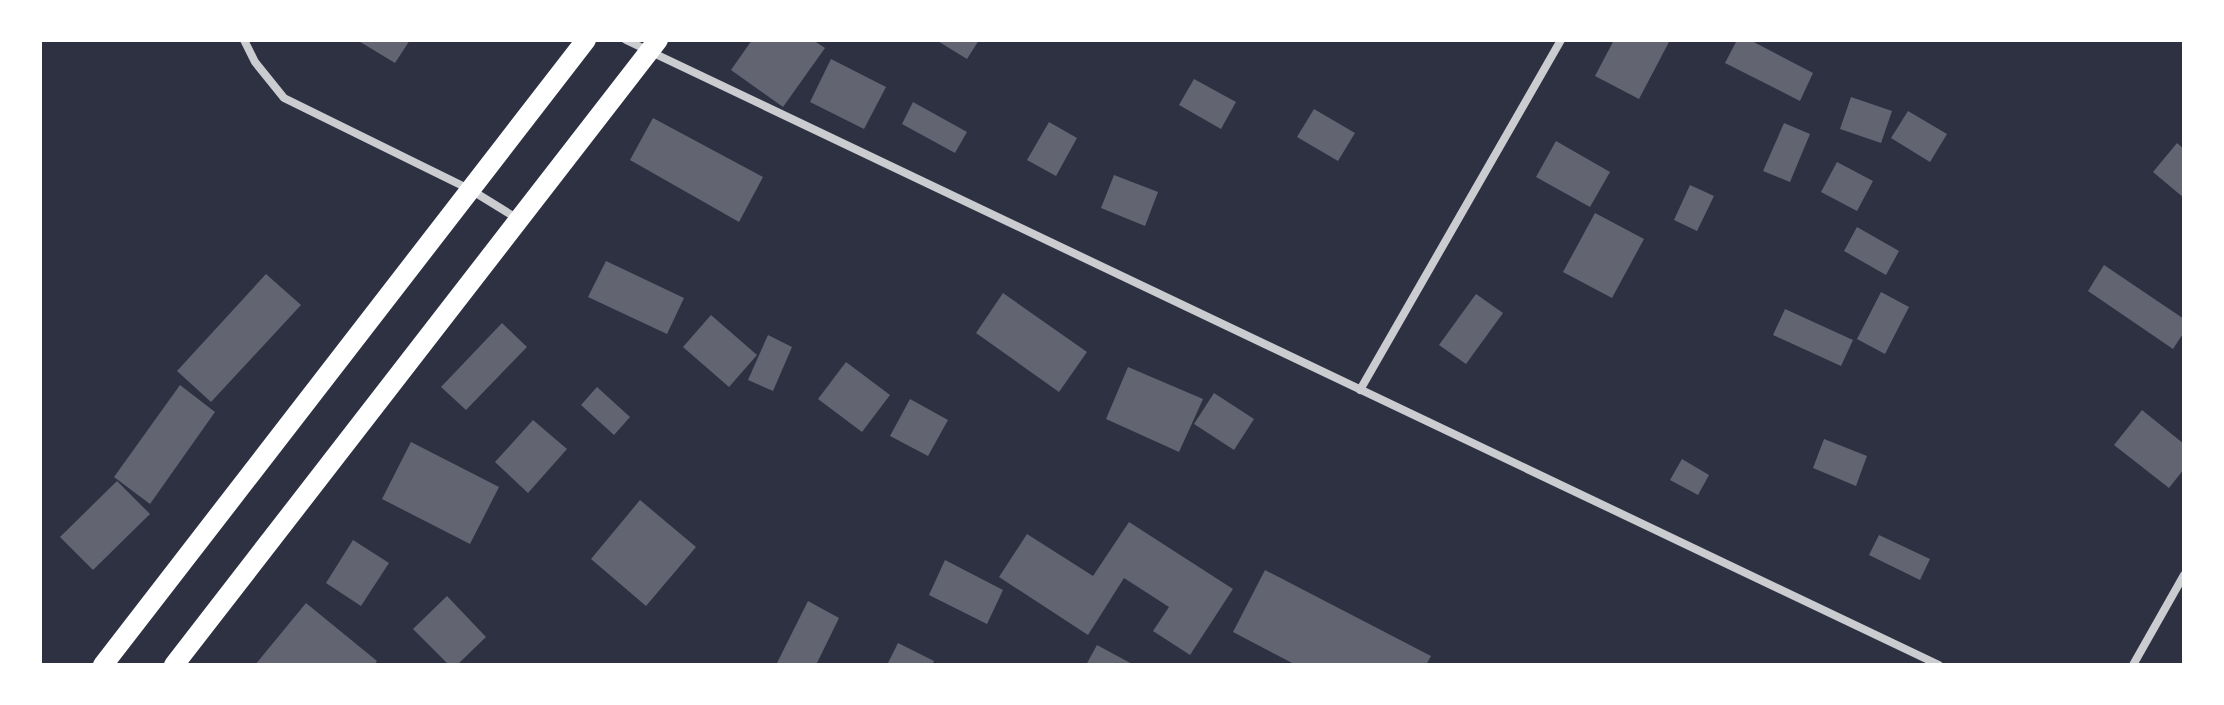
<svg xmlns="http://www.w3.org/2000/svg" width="2224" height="705" viewBox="0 0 2224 705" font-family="Helvetica,sans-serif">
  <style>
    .building { fill: #626471 }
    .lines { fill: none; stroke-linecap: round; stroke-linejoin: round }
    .minor { stroke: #caccd0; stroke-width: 8 }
    .primary { stroke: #fff; stroke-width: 20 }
  </style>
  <rect width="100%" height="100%" fill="#2d3142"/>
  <g class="building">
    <path d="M 357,40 L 410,40 L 395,63 Z"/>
    <path d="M 752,40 L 813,40 L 825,48 L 783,107 L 731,70 Z"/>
    <path d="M 936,40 L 979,40 L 967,59 Z"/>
    <path d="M 1614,40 L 1670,40 L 1639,99 L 1595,76 Z"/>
    <path d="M 1737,40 L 1750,40 L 1813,73 L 1800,101 L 1725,63 Z"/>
    <path d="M 831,59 L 886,87 L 864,129 L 810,102 Z"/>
    <path d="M 1194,79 L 1236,102 L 1221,129 L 1179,105 Z"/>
    <path d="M 1851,97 L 1892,111 L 1881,143 L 1840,129 Z"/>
    <path d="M 913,102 L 967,132 L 955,153 L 902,124 Z"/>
    <path d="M 1314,109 L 1355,133 L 1338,161 L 1297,137 Z"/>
    <path d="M 1908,111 L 1947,134 L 1930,162 L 1891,138 Z"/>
    <path d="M 653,118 L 763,177 L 739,222 L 630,160 Z"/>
    <path d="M 1049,122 L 1077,138 L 1056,176 L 1027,160 Z"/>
    <path d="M 1784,123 L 1810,134 L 1790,182 L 1763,171 Z"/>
    <path d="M 1556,141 L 1610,172 L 1590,207 L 1536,177 Z"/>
    <path d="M 2177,143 L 2184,149 L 2184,198 L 2153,172 Z"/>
    <path d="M 1837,162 L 1873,181 L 1857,211 L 1821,192 Z"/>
    <path d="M 1114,175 L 1158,192 L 1145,226 L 1101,208 Z"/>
    <path d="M 1690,185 L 1714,196 L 1697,231 L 1674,220 Z"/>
    <path d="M 1595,213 L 1644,239 L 1612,298 L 1563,272 Z"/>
    <path d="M 1857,227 L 1899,251 L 1886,275 L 1844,251 Z"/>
    <path d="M 606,261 L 684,298 L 667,334 L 588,297 Z"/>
    <path d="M 2104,265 L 2184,319 L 2184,332 L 2173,349 L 2088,291 Z"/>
    <path d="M 266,274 L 301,305 L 211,402 L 177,371 Z"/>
    <path d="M 1881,292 L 1909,307 L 1885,354 L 1857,339 Z"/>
    <path d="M 1003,293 L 1087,352 L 1059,392 L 976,333 Z"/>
    <path d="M 1476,294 L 1503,313 L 1466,364 L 1439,345 Z"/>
    <path d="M 1785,309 L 1853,340 L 1841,366 L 1773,335 Z"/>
    <path d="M 711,315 L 757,355 L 729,387 L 683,347 Z"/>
    <path d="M 502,323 L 527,347 L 466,410 L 441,387 Z"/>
    <path d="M 768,335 L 792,347 L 773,391 L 748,380 Z"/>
    <path d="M 846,362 L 890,395 L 862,432 L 818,399 Z"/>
    <path d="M 1128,367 L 1203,399 L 1179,452 L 1106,419 Z"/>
    <path d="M 180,385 L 215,412 L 150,504 L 114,477 Z"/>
    <path d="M 597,387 L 630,417 L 614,435 L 581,405 Z"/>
    <path d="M 1214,393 L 1254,419 L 1234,450 L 1194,424 Z"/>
    <path d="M 910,399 L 948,420 L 928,456 L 890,436 Z"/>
    <path d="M 2142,410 L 2184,444 L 2184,469 L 2169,488 L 2114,445 Z"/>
    <path d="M 533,420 L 567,449 L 528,493 L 495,462 Z"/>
    <path d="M 1824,439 L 1867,456 L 1856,486 L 1813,468 Z"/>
    <path d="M 411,442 L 499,487 L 470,544 L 382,499 Z"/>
    <path d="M 1682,459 L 1709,475 L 1698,495 L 1670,480 Z"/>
    <path d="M 117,481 L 150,514 L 93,570 L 60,537 Z"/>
    <path d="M 640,500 L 696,547 L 646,606 L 591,559 Z"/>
    <path d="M 1129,522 L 1233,589 L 1190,655 L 1153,631 L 1169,607 L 1124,578 L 1088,635 L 999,577 L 1027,534 L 1093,576 Z"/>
    <path d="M 1879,535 L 1930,559 L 1920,580 L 1869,555 Z"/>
    <path d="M 353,540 L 389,563 L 361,606 L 326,583 Z"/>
    <path d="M 945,560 L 1003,590 L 987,624 L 929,595 Z"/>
    <path d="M 1265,570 L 1431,656 L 1426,665 L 1296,665 L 1233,632 Z"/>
    <path d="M 447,596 L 486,637 L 457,665 L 449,665 L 413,629 Z"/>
    <path d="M 808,601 L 839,618 L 816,665 L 776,665 Z"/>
    <path d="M 306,603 L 377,661 L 374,665 L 255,665 Z"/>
    <path d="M 898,643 L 934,661 L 932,665 L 887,665 Z"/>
    <path d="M 1097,645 L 1134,665 L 1086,665 Z"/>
  </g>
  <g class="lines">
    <g class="minor">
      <path d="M 244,40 L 255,62 L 284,98 L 471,190 L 518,219"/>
      <path d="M 626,40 L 1939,665"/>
      <path d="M 1360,390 L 1561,40"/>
      <path d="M 2133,665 L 2184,575"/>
    </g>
    <g class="primary">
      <path d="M 103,665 L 586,40"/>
      <path d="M 174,665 L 658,40"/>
    </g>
  </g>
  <rect width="2224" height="705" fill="none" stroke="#ffffff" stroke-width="84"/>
</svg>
